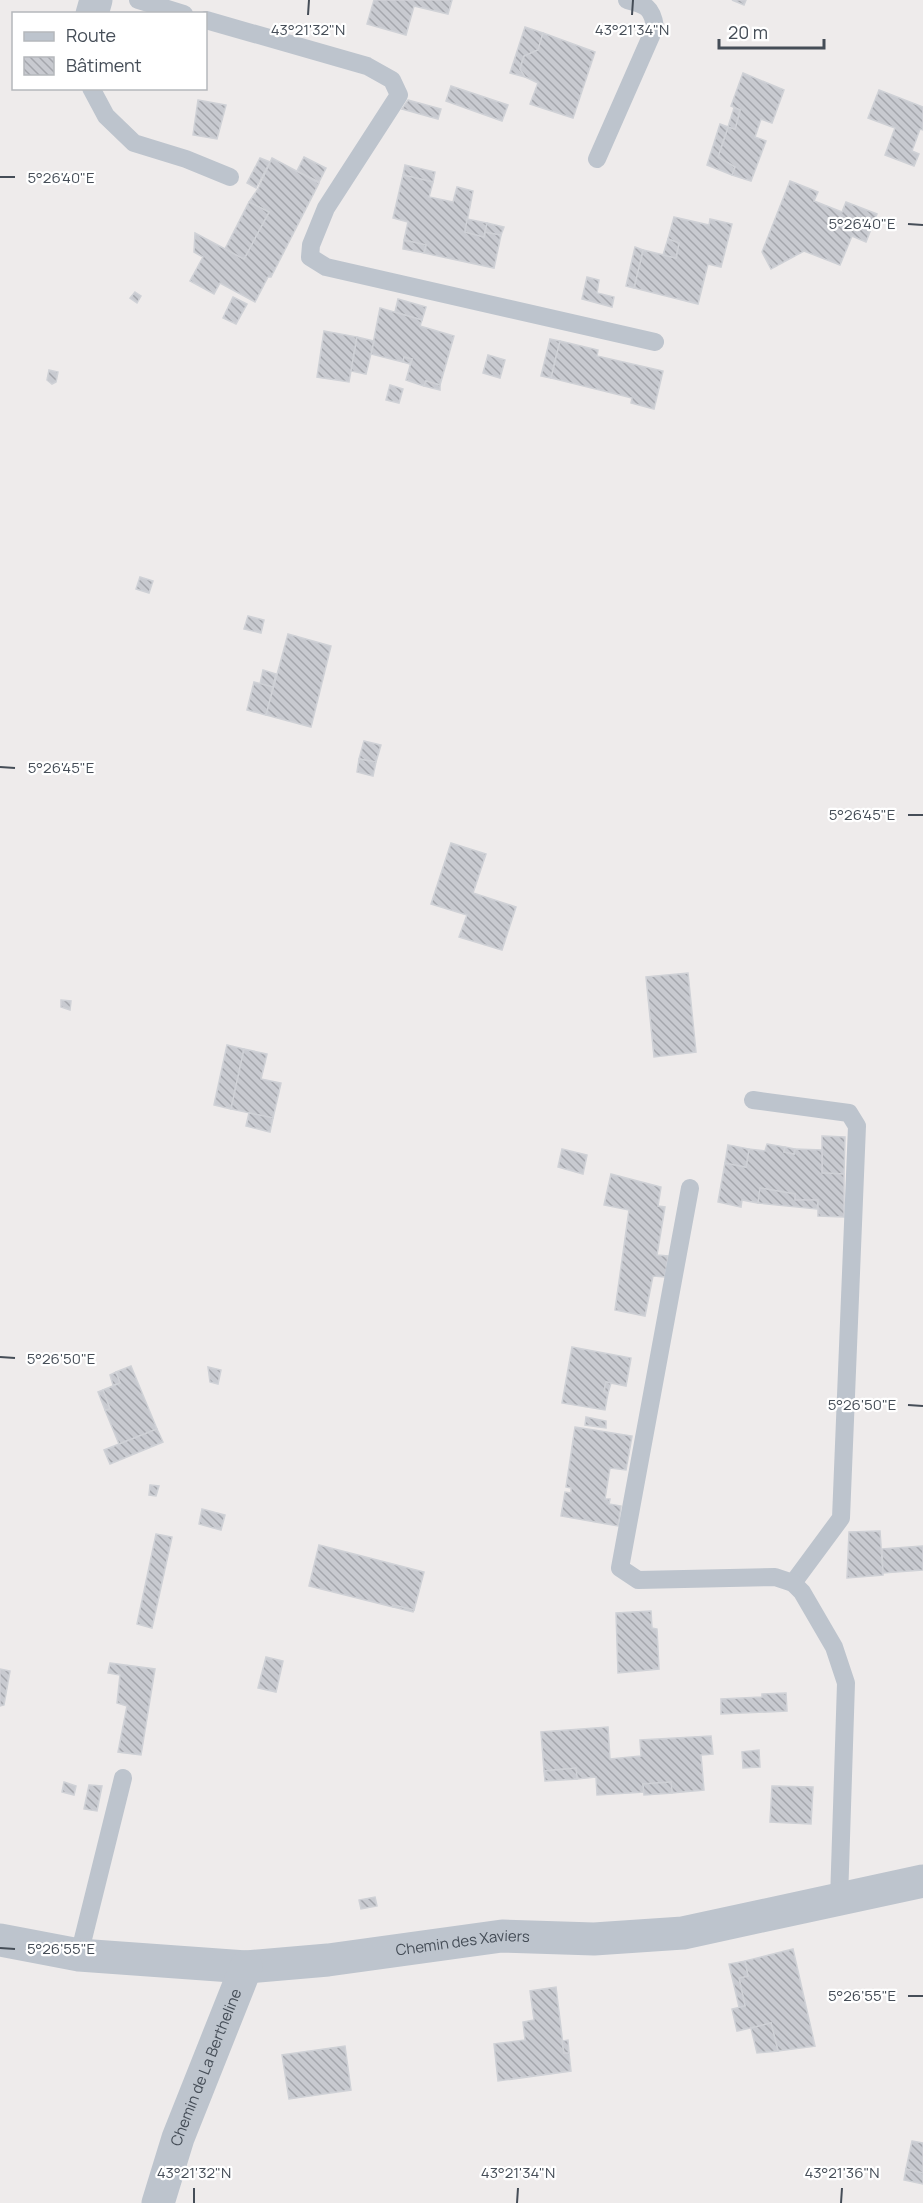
<svg xmlns="http://www.w3.org/2000/svg" width="923" height="2203" viewBox="0 0 923 2203" font-family="Manrope,sans-serif">
  <style>
    .building { fill: url(#building-back-hatch); stroke: #cfd1d6; stroke-width: 1.5 }
    .lines { fill: none; stroke-linecap: round; stroke-linejoin: round }
    .service { stroke: #bdc4cd; stroke-width: 18 }
    .minor { stroke: #bdc4cd; stroke-width: 33 }
    .ticks { fill: none; stroke: #454d57; stroke-width: 2 }
    .labels { text-anchor: middle; stroke-width: 4.5; stroke-linejoin: round; paint-order: stroke }
    .street-label { font-size: 15px; fill: #454d57; stroke: #fff }
    .ticks-label { font-size: 15px; text-anchor: middle; fill: #454d57; stroke: #fff; stroke-width: 4.5; stroke-linejoin: round; paint-order: stroke }
  </style>
  <defs>
    <pattern id="building-back-hatch" width="6" height="6" patternUnits="userSpaceOnUse" patternTransform="scale(1.5)"><rect width="6" height="6" fill="#c8cad0"/><path d="M-1 5l2 2M0 0l6 6M5-1l2 2" fill="none" stroke="#a4a6ac"/></pattern>
  </defs>
  <rect width="100%" height="100%" fill="#eeebeb"/>
  <g class="building">
    <path d="M 374,0 L 452,0 L 448,14 L 414,6 L 406,35 L 367,24 Z"/>
    <path d="M 732,0 L 746,0 L 744,5 Z"/>
    <path d="M 525,27 L 543,33 L 538,50 L 524,56 L 520,69 L 525,77 L 510,73 Z"/>
    <path d="M 543,33 L 595,52 L 573,118 L 530,104 L 538,83 L 525,77 L 520,69 L 524,56 L 538,50 Z"/>
    <path d="M 743,73 L 784,90 L 772,123 L 761,119 L 755,137 L 766,141 L 751,181 L 732,175 L 735,167 L 718,157 L 728,127 L 735,129 L 740,110 L 731,106 Z"/>
    <path d="M 451,86 L 508,105 L 502,121 L 446,101 Z"/>
    <path d="M 879,90 L 923,107 L 923,130 L 920,129 L 912,151 L 919,154 L 914,166 L 885,155 L 895,128 L 868,118 Z"/>
    <path d="M 198,100 L 226,105 L 217,139 L 193,135 Z"/>
    <path d="M 408,100 L 441,109 L 438,119 L 402,109 Z"/>
    <path d="M 734,108 L 740,110 L 735,129 L 728,127 Z"/>
    <path d="M 720,124 L 728,127 L 718,157 L 735,167 L 732,175 L 707,165 Z"/>
    <path d="M 304,157 L 326,168 L 319,182 L 297,171 Z"/>
    <path d="M 260,158 L 270,162 L 256,188 L 247,183 Z"/>
    <path d="M 272,158 L 319,183 L 271,277 L 268,277 L 255,302 L 220,283 L 214,294 L 190,281 L 203,257 L 194,252 L 195,233 L 244,259 L 269,212 L 249,202 L 258,189 Z"/>
    <path d="M 405,165 L 435,172 L 433,182 L 403,175 Z"/>
    <path d="M 403,175 L 433,182 L 429,197 L 453,202 L 457,187 L 473,191 L 465,232 L 484,237 L 485,232 L 501,235 L 494,268 L 424,253 L 426,245 L 404,240 L 408,222 L 393,218 Z"/>
    <path d="M 790,181 L 818,192 L 814,201 L 842,212 L 846,202 L 877,214 L 866,242 L 852,236 L 840,265 L 804,251 L 771,269 L 762,252 Z"/>
    <path d="M 249,202 L 269,212 L 244,259 L 225,249 Z"/>
    <path d="M 674,217 L 709,225 L 710,219 L 732,224 L 721,267 L 708,264 L 698,304 L 634,288 L 643,250 L 676,258 L 679,243 L 668,239 Z"/>
    <path d="M 467,219 L 487,223 L 484,237 L 465,232 Z"/>
    <path d="M 487,223 L 504,227 L 501,235 L 485,232 Z"/>
    <path d="M 668,239 L 679,243 L 676,258 L 663,255 Z"/>
    <path d="M 404,240 L 426,245 L 424,253 L 403,249 Z"/>
    <path d="M 635,247 L 643,250 L 634,288 L 626,286 Z"/>
    <path d="M 587,277 L 599,280 L 597,293 L 614,297 L 612,307 L 582,299 Z"/>
    <path d="M 135,292 L 141,296 L 137,303 L 130,298 Z"/>
    <path d="M 233,297 L 247,304 L 236,324 L 223,318 Z"/>
    <path d="M 398,299 L 426,307 L 422,320 L 395,312 Z"/>
    <path d="M 380,308 L 422,320 L 420,326 L 454,336 L 440,385 L 426,381 L 424,386 L 406,380 L 412,359 L 404,357 L 403,362 L 371,354 Z"/>
    <path d="M 324,331 L 357,337 L 349,382 L 317,377 Z"/>
    <path d="M 357,337 L 374,341 L 366,374 L 351,371 Z"/>
    <path d="M 550,339 L 560,341 L 551,378 L 541,376 Z"/>
    <path d="M 560,341 L 598,350 L 597,356 L 663,371 L 654,409 L 631,403 L 632,398 L 551,378 Z"/>
    <path d="M 488,355 L 505,360 L 500,378 L 483,373 Z"/>
    <path d="M 404,357 L 412,359 L 410,364 L 403,362 Z"/>
    <path d="M 49,370 L 58,372 L 56,382 L 52,384 L 47,380 Z"/>
    <path d="M 426,381 L 440,385 L 440,390 L 424,386 Z"/>
    <path d="M 390,385 L 403,389 L 399,403 L 386,400 Z"/>
    <path d="M 140,577 L 153,581 L 149,593 L 136,589 Z"/>
    <path d="M 248,616 L 264,620 L 261,633 L 244,629 Z"/>
    <path d="M 288,634 L 331,646 L 311,727 L 266,715 Z"/>
    <path d="M 263,670 L 276,674 L 273,687 L 260,684 Z"/>
    <path d="M 254,682 L 273,687 L 266,715 L 247,710 Z"/>
    <path d="M 364,741 L 381,745 L 376,762 L 359,759 Z"/>
    <path d="M 359,759 L 376,762 L 373,776 L 357,772 Z"/>
    <path d="M 451,843 L 486,854 L 473,893 L 516,907 L 502,950 L 459,937 L 467,915 L 431,904 Z"/>
    <path d="M 688,973 L 696,1052 L 654,1057 L 646,977 Z"/>
    <path d="M 61,1000 L 71,1001 L 70,1010 L 61,1007 Z"/>
    <path d="M 227,1045 L 244,1049 L 231,1109 L 214,1105 Z"/>
    <path d="M 244,1049 L 267,1054 L 261,1079 L 281,1083 L 273,1118 L 231,1109 Z"/>
    <path d="M 249,1113 L 273,1118 L 270,1132 L 246,1126 Z"/>
    <path d="M 822,1136 L 845,1137 L 844,1174 L 822,1173 Z"/>
    <path d="M 767,1144 L 785,1147 L 784,1152 L 794,1154 L 795,1149 L 822,1150 L 822,1173 L 844,1174 L 844,1217 L 818,1216 L 818,1200 L 795,1200 L 795,1194 L 760,1188 L 758,1203 L 742,1200 L 741,1207 L 718,1202 L 725,1163 L 746,1167 L 749,1149 L 765,1151 Z"/>
    <path d="M 728,1145 L 749,1149 L 746,1167 L 725,1163 Z"/>
    <path d="M 785,1147 L 795,1149 L 794,1154 L 784,1152 Z"/>
    <path d="M 562,1149 L 587,1155 L 583,1174 L 558,1167 Z"/>
    <path d="M 611,1174 L 661,1187 L 658,1206 L 665,1207 L 657,1255 L 668,1256 L 665,1277 L 653,1276 L 645,1316 L 615,1310 L 629,1210 L 604,1205 Z"/>
    <path d="M 760,1188 L 795,1194 L 795,1200 L 818,1200 L 817,1209 L 758,1203 Z"/>
    <path d="M 572,1347 L 631,1358 L 626,1386 L 606,1382 L 604,1392 L 608,1393 L 605,1410 L 562,1403 Z"/>
    <path d="M 131,1366 L 157,1429 L 119,1444 L 105,1410 L 110,1409 L 103,1390 L 120,1383 L 116,1372 Z"/>
    <path d="M 208,1367 L 221,1370 L 218,1384 L 210,1382 Z"/>
    <path d="M 116,1372 L 120,1383 L 113,1385 L 110,1375 Z"/>
    <path d="M 606,1382 L 611,1383 L 608,1393 L 604,1392 Z"/>
    <path d="M 103,1390 L 110,1409 L 105,1410 L 98,1392 Z"/>
    <path d="M 586,1417 L 606,1421 L 606,1428 L 585,1425 Z"/>
    <path d="M 575,1427 L 632,1436 L 626,1470 L 610,1468 L 605,1499 L 610,1499 L 609,1504 L 621,1506 L 618,1526 L 561,1516 L 565,1492 L 571,1493 L 571,1488 L 566,1487 Z"/>
    <path d="M 157,1429 L 163,1442 L 110,1464 L 104,1450 Z"/>
    <path d="M 150,1485 L 159,1486 L 156,1496 L 149,1495 Z"/>
    <path d="M 202,1509 L 225,1515 L 221,1530 L 199,1524 Z"/>
    <path d="M 880,1531 L 883,1575 L 847,1578 L 849,1532 Z"/>
    <path d="M 156,1534 L 172,1537 L 152,1628 L 137,1624 Z"/>
    <path d="M 319,1545 L 424,1572 L 414,1610 L 393,1605 L 393,1607 L 309,1586 Z"/>
    <path d="M 923,1546 L 923,1570 L 883,1573 L 882,1549 Z"/>
    <path d="M 393,1605 L 414,1610 L 413,1612 L 393,1607 Z"/>
    <path d="M 651,1611 L 652,1628 L 657,1629 L 659,1669 L 618,1673 L 616,1613 Z"/>
    <path d="M 266,1657 L 283,1661 L 276,1692 L 258,1688 Z"/>
    <path d="M 110,1663 L 155,1669 L 141,1755 L 118,1752 L 127,1706 L 117,1703 L 120,1675 L 108,1673 Z"/>
    <path d="M 0,1669 L 10,1671 L 4,1705 L 0,1706 Z"/>
    <path d="M 786,1693 L 787,1711 L 721,1714 L 721,1699 L 762,1697 L 762,1694 Z"/>
    <path d="M 608,1727 L 610,1759 L 641,1756 L 640,1740 L 711,1736 L 713,1754 L 701,1755 L 704,1790 L 672,1793 L 671,1782 L 643,1784 L 644,1792 L 597,1795 L 596,1777 L 577,1779 L 576,1768 L 544,1771 L 541,1732 Z"/>
    <path d="M 759,1750 L 760,1767 L 743,1768 L 742,1752 Z"/>
    <path d="M 576,1768 L 577,1779 L 545,1781 L 544,1771 Z"/>
    <path d="M 64,1782 L 76,1786 L 74,1795 L 62,1792 Z"/>
    <path d="M 671,1782 L 672,1793 L 644,1795 L 643,1784 Z"/>
    <path d="M 89,1785 L 102,1786 L 97,1811 L 84,1809 Z"/>
    <path d="M 772,1786 L 813,1787 L 811,1824 L 770,1822 Z"/>
    <path d="M 375,1897 L 377,1906 L 361,1909 L 359,1900 Z"/>
    <path d="M 793,1949 L 815,2046 L 778,2051 L 771,2023 L 737,2031 L 732,2009 L 745,2006 L 739,1978 L 748,1976 L 745,1961 Z"/>
    <path d="M 745,1961 L 748,1976 L 739,1978 L 745,2006 L 739,2007 L 729,1964 Z"/>
    <path d="M 556,1987 L 564,2053 L 569,2053 L 571,2071 L 498,2081 L 494,2044 L 525,2040 L 523,2022 L 534,2020 L 530,1991 Z"/>
    <path d="M 771,2023 L 778,2051 L 757,2053 L 751,2028 Z"/>
    <path d="M 568,2040 L 569,2053 L 564,2053 L 562,2041 Z"/>
    <path d="M 345,2046 L 351,2090 L 289,2099 L 282,2055 Z"/>
    <path d="M 912,2141 L 923,2143 L 923,2173 L 906,2169 Z"/>
    <path d="M 906,2169 L 923,2173 L 923,2184 L 904,2180 Z"/>
  </g>
  <g class="lines">
    <g class="service">
      <path d="M 138,0 L 184,14"/>
      <path d="M 206,20 L 367,66 L 392,80 L 399,95 L 326,208 L 311,245 L 310,257 L 326,267 L 655,342"/>
      <path d="M 91,88 L 106,116 L 134,143 L 186,159 L 230,177"/>
      <path d="M 597,159 L 655,27 C 652,7 646,5 627,0"/>
      <path d="M 753,1100 L 849,1113 L 857,1126 L 841,1518 L 793,1583"/>
      <path d="M 690,1188 L 620,1568 L 638,1580 L 775,1577 L 793,1583 L 802,1592 L 834,1647 L 846,1683 L 839,1900"/>
      <path d="M 79,1955 L 123,1778"/>
    </g>
    <g class="minor">
      <path d="M 92,14 L 96,0"/>
      <path id="s1" d="M 0,1940 L 79,1955 L 246,1967 L 328,1960 L 502,1936 L 594,1939 L 683,1933 L 923,1881"/>
      <path id="s2" d="M 158,2203 L 178,2138 L 246,1967"/>
    </g>
  </g>
  <path class="ticks" d="M 308,15 L 309,0M 632,15 L 633,0M 0,177 L 15,177M 908,224 L 923,225M 0,767 L 15,768M 908,815 L 923,815M 0,1357 L 15,1358M 908,1405 L 923,1406M 0,1948 L 15,1949M 908,1996 L 923,1996M 194,2203 L 194,2188M 517,2203 L 518,2188M 841,2203 L 842,2188"/>
  <g class="labels">
    <g class="street-label">
      <text dy="5" stroke="none"><textPath href="#s1" startOffset="466">Chemin des Xaviers</textPath></text>
      <text dy="5" stroke="none"><textPath href="#s2" startOffset="144">Chemin de La Bertheline</textPath></text>
    </g>
  </g>
  <g class="ticks-label">
    <text x="308" y="35">43°21'32"N</text>
    <text x="632" y="35">43°21'34"N</text>
    <text x="61" y="183">5°26'40"E</text>
    <text x="862" y="229">5°26'40"E</text>
    <text x="61" y="773">5°26'45"E</text>
    <text x="862" y="820">5°26'45"E</text>
    <text x="61" y="1364">5°26'50"E</text>
    <text x="862" y="1410">5°26'50"E</text>
    <text x="61" y="1954">5°26'55"E</text>
    <text x="862" y="2001">5°26'55"E</text>
    <text x="194" y="2178">43°21'32"N</text>
    <text x="518" y="2178">43°21'34"N</text>
    <text x="842" y="2178">43°21'36"N</text>
  </g>
  <rect x="12" y="12" width="195" height="78" fill="#ffffff" stroke="#b5b8bc" stroke-width="1.5"/>
  <rect x="24" y="32" width="30" height="9" fill="#bdc4cd" stroke="#b5b8bc" stroke-width="1.5"/>
  <text x="66" y="42" font-size="18" fill="#454d57">Route</text>
  <rect x="24" y="57" width="30" height="18" fill="url(#building-back-hatch)" stroke="#b5b8bc" stroke-width="1.5"/>
  <text x="66" y="72" font-size="18" fill="#454d57">Bâtiment</text>
  <path d="M719 39v9h105v-9" fill="none" stroke="#454d57" stroke-width="3"/>
  <text x="728" y="39" font-size="18" fill="#454d57" stroke="#ffffff" stroke-width="4.5" paint-order="stroke">20 m</text>
</svg>
